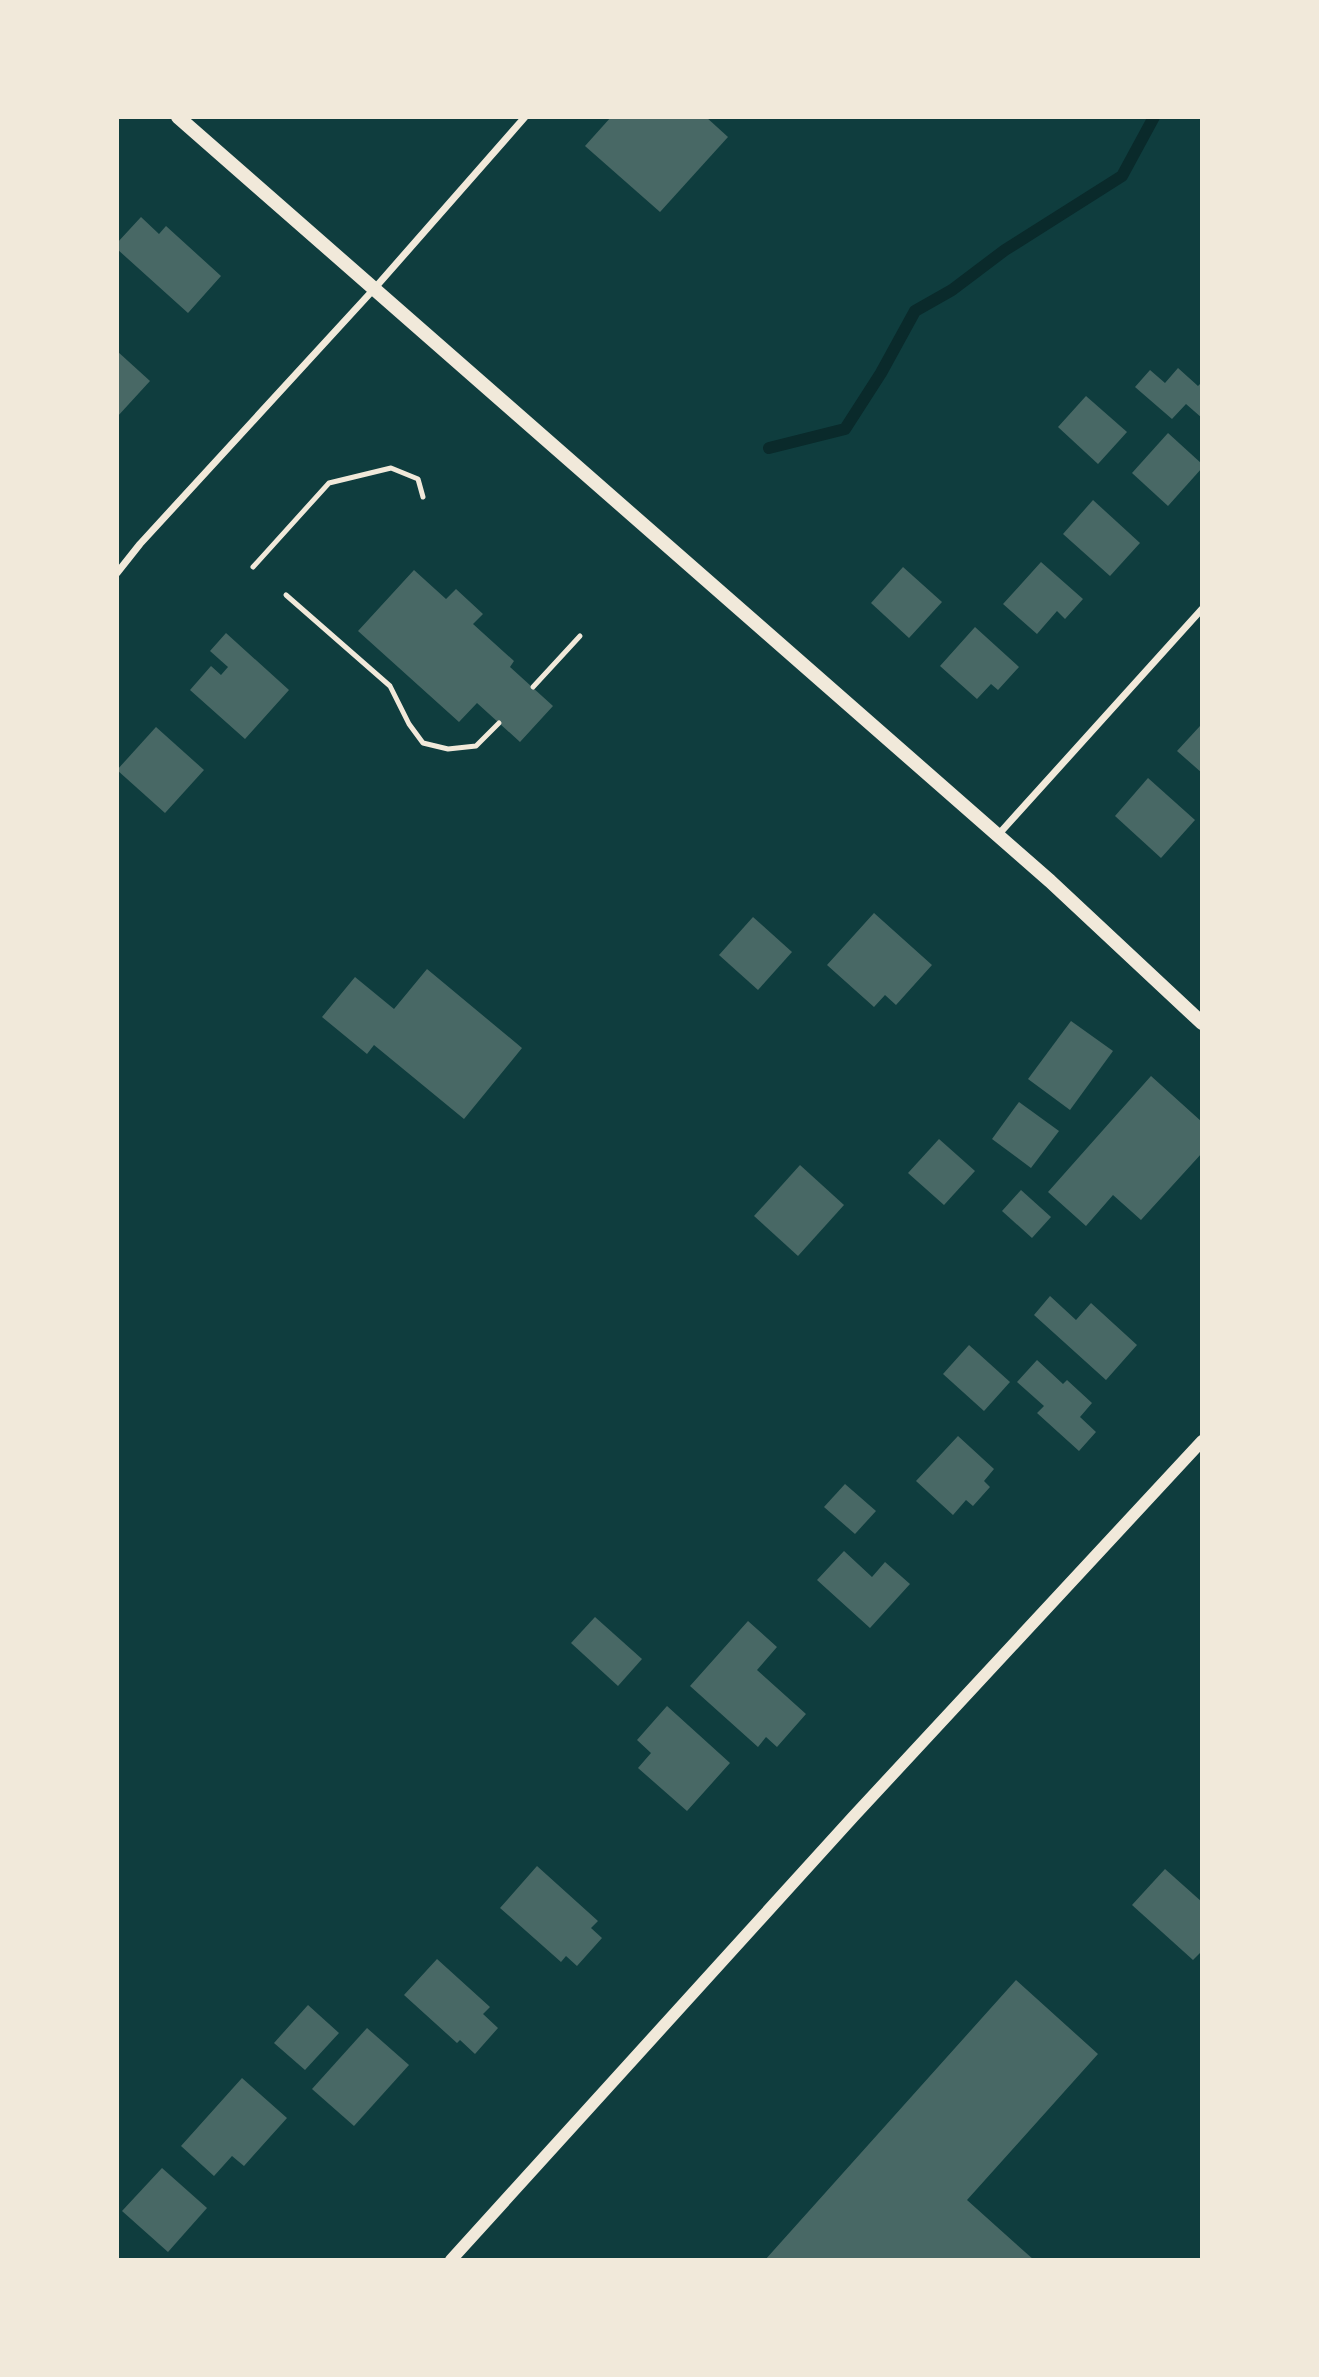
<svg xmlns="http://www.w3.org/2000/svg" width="1319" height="2377" viewBox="0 0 1319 2377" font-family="'Alegreya Sans',sans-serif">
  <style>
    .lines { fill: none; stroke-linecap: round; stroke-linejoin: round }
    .stream { stroke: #0a2a2b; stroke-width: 12 }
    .building { fill: #486865 }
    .service { stroke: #f1e9da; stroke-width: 5 }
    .minor { stroke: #f1e9da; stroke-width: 7 }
    .tertiary { stroke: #f1e9da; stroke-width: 12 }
    .secondary { stroke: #f1e9da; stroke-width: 14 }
  </style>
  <rect width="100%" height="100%" fill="#0f3d3e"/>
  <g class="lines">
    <path class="stream" d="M 769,448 L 845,429 L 881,373 L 915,311 L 952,290 L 1005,250 L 1122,176 L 1154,117"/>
  </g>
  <g class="building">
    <path d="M 611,117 L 706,117 L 728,137 L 660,212 L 585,146 Z"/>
    <path d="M 141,217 L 159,234 L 166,226 L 221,276 L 188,313 L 117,249 L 117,243 Z"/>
    <path d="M 117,351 L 150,381 L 117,417 Z"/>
    <path d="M 1178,368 L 1198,386 L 1202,382 L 1202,418 L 1186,404 L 1172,419 L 1135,387 L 1150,370 L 1165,383 Z"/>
    <path d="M 1086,396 L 1127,432 L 1098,464 L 1058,427 Z"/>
    <path d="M 1168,433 L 1202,464 L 1202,468 L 1168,506 L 1132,473 Z"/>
    <path d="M 1093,500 L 1140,543 L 1110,576 L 1063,534 Z"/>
    <path d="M 1041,562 L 1083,599 L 1065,619 L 1057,611 L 1037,634 L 1003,604 Z"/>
    <path d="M 903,567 L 942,602 L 909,638 L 871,603 Z"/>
    <path d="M 414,570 L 446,599 L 456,589 L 483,614 L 473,624 L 514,661 L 510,667 L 553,706 L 520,742 L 477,703 L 459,722 L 358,631 Z"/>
    <path d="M 975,627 L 1019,667 L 998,690 L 991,684 L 977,699 L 940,666 Z"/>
    <path d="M 226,633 L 289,690 L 245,739 L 190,690 L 211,666 L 221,675 L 228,667 L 210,651 Z"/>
    <path d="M 1200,726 L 1202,728 L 1202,773 L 1177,751 Z"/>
    <path d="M 156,727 L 204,770 L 165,813 L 117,770 Z"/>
    <path d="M 1148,778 L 1195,820 L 1161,858 L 1115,816 Z"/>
    <path d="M 874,913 L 932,965 L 896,1005 L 885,995 L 874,1007 L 827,965 Z"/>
    <path d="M 753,917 L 792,952 L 758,990 L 719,955 Z"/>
    <path d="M 427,969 L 522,1048 L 464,1119 L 374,1045 L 367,1054 L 322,1017 L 355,977 L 394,1009 Z"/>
    <path d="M 1071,1021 L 1113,1051 L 1070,1110 L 1028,1079 Z"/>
    <path d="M 1151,1076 L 1202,1122 L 1202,1153 L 1141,1220 L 1113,1195 L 1086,1226 L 1048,1192 Z"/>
    <path d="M 1019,1102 L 1059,1131 L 1031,1168 L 992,1139 Z"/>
    <path d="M 939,1139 L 975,1171 L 944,1205 L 908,1173 Z"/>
    <path d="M 800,1165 L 844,1205 L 798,1256 L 754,1216 Z"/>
    <path d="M 1021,1190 L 1051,1217 L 1032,1238 L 1002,1211 Z"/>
    <path d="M 1050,1296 L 1076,1320 L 1091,1303 L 1137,1345 L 1106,1380 L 1034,1315 Z"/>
    <path d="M 969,1345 L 1010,1382 L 984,1411 L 943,1374 Z"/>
    <path d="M 1037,1360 L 1063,1384 L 1067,1380 L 1092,1403 L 1080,1417 L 1096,1432 L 1079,1451 L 1037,1413 L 1044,1406 L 1017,1382 Z"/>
    <path d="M 958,1436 L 994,1469 L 984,1481 L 990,1487 L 973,1506 L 966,1500 L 953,1515 L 916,1481 Z"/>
    <path d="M 845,1484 L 876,1511 L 855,1534 L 824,1507 Z"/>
    <path d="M 844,1551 L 872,1577 L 885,1562 L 910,1584 L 870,1628 L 817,1580 Z"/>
    <path d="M 595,1617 L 642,1659 L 618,1686 L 571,1643 Z"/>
    <path d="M 748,1621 L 777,1647 L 757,1670 L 806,1714 L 777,1747 L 766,1737 L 758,1747 L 690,1686 Z"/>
    <path d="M 667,1706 L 730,1763 L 687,1811 L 638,1768 L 651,1753 L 637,1740 Z"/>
    <path d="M 537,1866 L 598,1921 L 591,1928 L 602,1938 L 577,1966 L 566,1956 L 561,1962 L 500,1908 Z"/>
    <path d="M 1165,1869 L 1202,1902 L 1202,1951 L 1193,1960 L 1132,1905 Z"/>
    <path d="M 437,1959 L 490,2007 L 483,2014 L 498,2028 L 475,2054 L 460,2040 L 457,2043 L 404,1995 Z"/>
    <path d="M 1016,1980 L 1098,2054 L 967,2200 L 1034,2260 L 765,2260 Z"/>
    <path d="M 308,2005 L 339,2033 L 305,2070 L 274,2043 Z"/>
    <path d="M 367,2028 L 409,2065 L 354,2126 L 312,2089 Z"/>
    <path d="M 242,2078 L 287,2118 L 244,2166 L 232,2156 L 214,2176 L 181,2146 Z"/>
    <path d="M 162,2168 L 207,2208 L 168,2252 L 122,2211 Z"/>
  </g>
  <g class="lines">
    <g class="service">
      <path d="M 253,567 L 329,483 L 391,468 L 418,479 L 423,497"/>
      <path d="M 286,595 L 390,686 L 409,724 L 423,743 L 448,749 L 476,746 L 499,723"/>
      <path d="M 533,687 L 580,636"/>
    </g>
    <g class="minor">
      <path d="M 117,573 L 140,544 L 374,289 L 525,117"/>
      <path d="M 998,835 L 1202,609"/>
    </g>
    <path class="tertiary" d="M 451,2260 L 853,1817 L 1202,1441"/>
    <path class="secondary" d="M 178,117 L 1050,881 L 1202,1023"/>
  </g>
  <rect width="1319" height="2377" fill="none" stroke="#f1e9da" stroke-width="238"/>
</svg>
